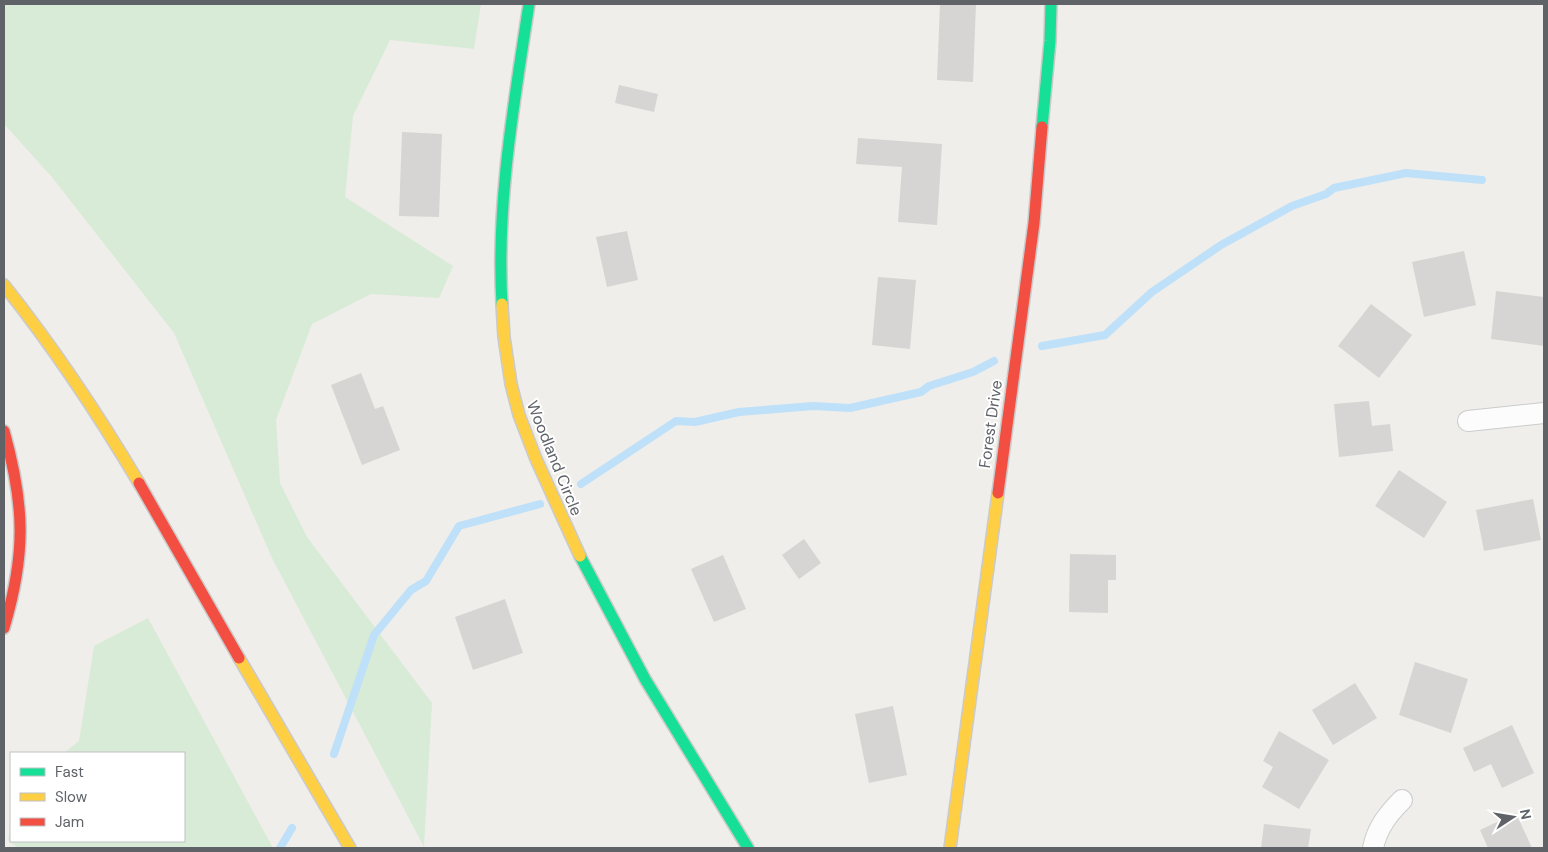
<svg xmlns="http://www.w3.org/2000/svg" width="1548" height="852" viewBox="0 0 1548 852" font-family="'DM Sans',sans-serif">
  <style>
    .green { fill: #d8ebd6 }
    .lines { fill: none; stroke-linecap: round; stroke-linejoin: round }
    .stream { stroke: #bfe0f9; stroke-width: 8 }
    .building { fill: #d6d5d3 }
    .street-casing { stroke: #cbcccc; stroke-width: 22 }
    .fast-casing { stroke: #cacacb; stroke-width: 14 }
    .slow-casing { stroke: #cacacb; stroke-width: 14 }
    .jam-casing { stroke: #cacacb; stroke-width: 14 }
    .street { stroke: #fdfcfc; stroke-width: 20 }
    .fast { stroke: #16e098; stroke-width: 11 }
    .slow { stroke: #ffcf43; stroke-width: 11 }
    .jam { stroke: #f24e42; stroke-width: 11 }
    .labels { text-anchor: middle; stroke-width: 4; stroke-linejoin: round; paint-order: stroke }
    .street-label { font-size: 16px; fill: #5f6368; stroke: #fff }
  </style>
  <rect width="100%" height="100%" fill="#efeeea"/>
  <g class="green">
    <path d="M 4,4 L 481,4 L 474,49 L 390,40 L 353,116 L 345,197 L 453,266 L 439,298 L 371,294 L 312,324 L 276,420 L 280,483 L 307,537 L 432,703 L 424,847 L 272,558 L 174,333 L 51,176 L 4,124 Z"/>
    <path d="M 148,618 L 273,848 L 18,848 L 8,840 L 11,824 L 11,841 L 184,841 L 184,753 L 64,753 L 79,741 L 94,646 Z"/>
  </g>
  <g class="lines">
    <g class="stream">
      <path d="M 1042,346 L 1105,335 L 1152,292 L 1221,245 L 1292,206 L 1326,194 L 1334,188 L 1406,173 L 1482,180"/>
      <path d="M 581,484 L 676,421 L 695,422 L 739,412 L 813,406 L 850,408 L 921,392 L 929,386 L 973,372 L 994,361"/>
      <path d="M 334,754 L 374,635 L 411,590 L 426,581 L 459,526 L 540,504"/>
      <path d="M 280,848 L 292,828"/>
    </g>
  </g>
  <g class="building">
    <path d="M 940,4 L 976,4 L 973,82 L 937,80 Z"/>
    <path d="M 619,85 L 658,94 L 654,112 L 615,103 Z"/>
    <path d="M 402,132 L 442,134 L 439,217 L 399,216 Z"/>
    <path d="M 858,138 L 942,144 L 937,225 L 898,222 L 902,167 L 856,164 Z"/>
    <path d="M 627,231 L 638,280 L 607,287 L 596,237 Z"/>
    <path d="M 1464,251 L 1476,305 L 1424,317 L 1412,262 Z"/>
    <path d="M 878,277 L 916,280 L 910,349 L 872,345 Z"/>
    <path d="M 1496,291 L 1544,297 L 1544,346 L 1491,339 Z"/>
    <path d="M 1371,304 L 1412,335 L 1379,378 L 1338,346 Z"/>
    <path d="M 361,373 L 375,409 L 383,406 L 400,450 L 362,465 L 331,385 Z"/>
    <path d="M 1369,401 L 1372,426 L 1390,424 L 1393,451 L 1339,457 L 1334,404 Z"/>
    <path d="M 1399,470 L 1447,502 L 1424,538 L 1375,506 Z"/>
    <path d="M 1533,499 L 1541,540 L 1484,551 L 1476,510 Z"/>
    <path d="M 804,539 L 821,563 L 799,579 L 782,555 Z"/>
    <path d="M 1070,554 L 1116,555 L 1116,580 L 1108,580 L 1108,613 L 1069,612 Z"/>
    <path d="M 723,555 L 746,609 L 714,622 L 691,569 Z"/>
    <path d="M 505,599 L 523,653 L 473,670 L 455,617 Z"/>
    <path d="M 1415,662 L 1468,679 L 1451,733 L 1399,715 Z"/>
    <path d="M 1355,683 L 1377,718 L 1333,745 L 1312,710 Z"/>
    <path d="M 893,706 L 907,775 L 869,783 L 855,714 Z"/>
    <path d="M 1512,725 L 1534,773 L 1502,788 L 1491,764 L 1474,772 L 1463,748 Z"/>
    <path d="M 1279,731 L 1329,760 L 1299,809 L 1262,787 L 1273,767 L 1263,761 Z"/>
    <path d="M 1516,813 L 1532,848 L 1488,848 L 1480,830 Z"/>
    <path d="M 1264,824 L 1311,829 L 1308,848 L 1261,848 Z"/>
  </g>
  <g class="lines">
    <g class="street-casing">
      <g id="street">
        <path d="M 1468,421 L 1544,413"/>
        <path d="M 1373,848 C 1377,828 1388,814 1402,800"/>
      </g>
    </g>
    <g class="fast-casing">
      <g id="fast">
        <path d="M 1042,127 L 1050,41 L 1051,4"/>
        <path d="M 502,304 C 496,204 514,103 529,4"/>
        <path d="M 580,556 L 645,679 L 748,848"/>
      </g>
    </g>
    <g class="slow-casing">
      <g id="slow">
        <path d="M 4,285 C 54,348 98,414 139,483"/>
        <path d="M 502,304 L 504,337 L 511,384 L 519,415 L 536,459 L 580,556"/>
        <path d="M 239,658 L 350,848"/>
        <path d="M 950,848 L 998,493"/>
      </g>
    </g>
    <g class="jam-casing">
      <g id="jam">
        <path d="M 4,431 C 25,506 26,554 4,628"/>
        <path d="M 139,483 L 239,658"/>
        <path d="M 998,493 L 1034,223 L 1042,127"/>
      </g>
    </g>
    <use href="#street" class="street"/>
    <use href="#fast" class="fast"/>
    <use href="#slow" class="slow"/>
    <use href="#jam" class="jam"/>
  </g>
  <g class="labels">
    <g class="street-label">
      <text transform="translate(990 424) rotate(-82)" y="6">Forest Drive</text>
      <text transform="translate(555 458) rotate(68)" y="6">Woodland Circle</text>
    </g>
  </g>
  <rect width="1548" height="852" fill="none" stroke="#5f6368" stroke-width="10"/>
  <rect x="10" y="752" width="175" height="90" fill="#ffffff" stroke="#bfc1c3"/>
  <rect x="20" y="768" width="25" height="8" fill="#16e098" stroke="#bfc1c3"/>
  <text x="55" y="777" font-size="15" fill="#5f6368">Fast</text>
  <rect x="20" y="793" width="25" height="8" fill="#ffcf43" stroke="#bfc1c3"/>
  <text x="55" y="802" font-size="15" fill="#5f6368">Slow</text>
  <rect x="20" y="818" width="25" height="8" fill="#f24e42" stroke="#bfc1c3"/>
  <text x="55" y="827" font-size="15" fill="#5f6368">Jam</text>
  <g transform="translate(1513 817) rotate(78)" stroke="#ffffff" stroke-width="4" paint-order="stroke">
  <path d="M0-4L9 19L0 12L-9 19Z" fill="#5f6368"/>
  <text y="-8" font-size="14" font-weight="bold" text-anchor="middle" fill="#5f6368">N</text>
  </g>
</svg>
